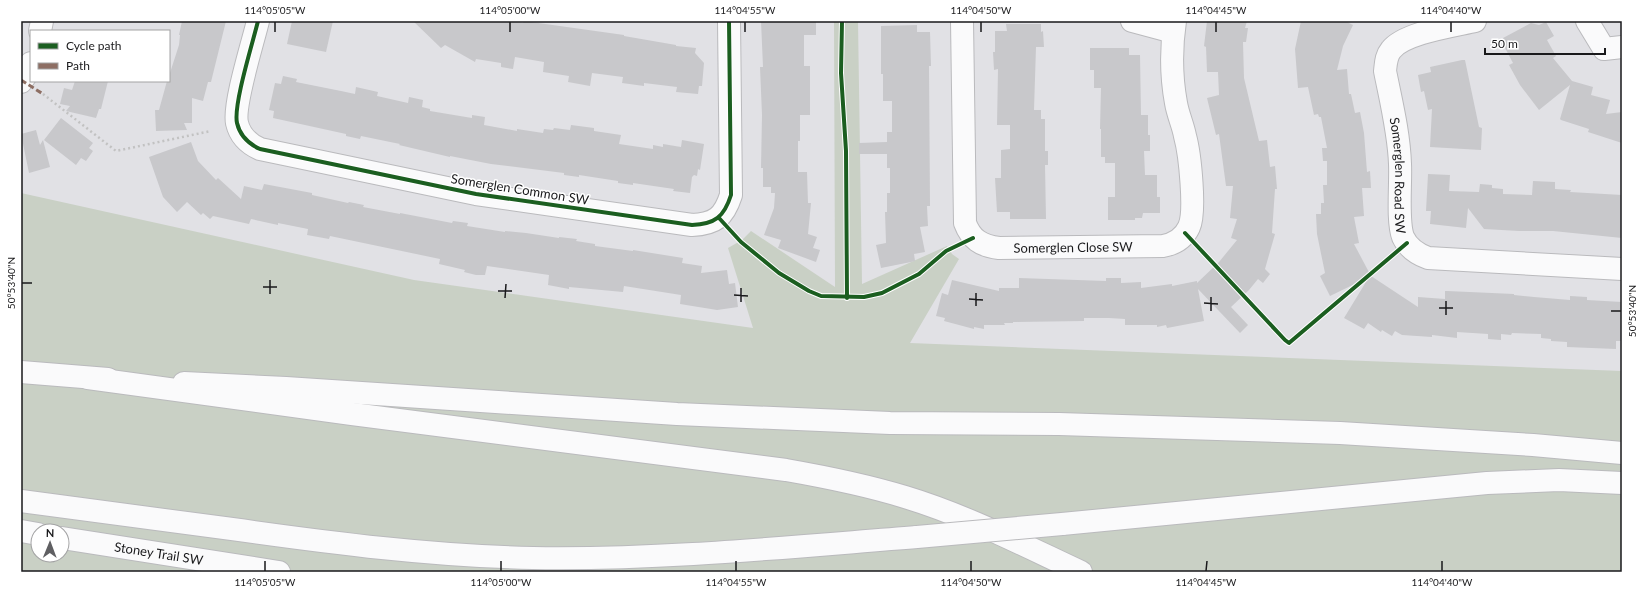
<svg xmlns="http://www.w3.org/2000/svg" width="1643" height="593" viewBox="0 0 1643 593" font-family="Lato,sans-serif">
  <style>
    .green { fill: #c9d0c5; fill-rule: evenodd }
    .building { fill: #c8c8cb }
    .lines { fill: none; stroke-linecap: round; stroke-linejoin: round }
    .minor-casing { stroke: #bababd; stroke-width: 24 }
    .major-casing { stroke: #bababd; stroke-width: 24 }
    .highway-casing { stroke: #bababd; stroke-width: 24 }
    .path { stroke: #c2c2c2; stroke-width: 2.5; stroke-dasharray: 2 3; stroke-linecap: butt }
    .minor { stroke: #fafafb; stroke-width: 22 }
    .major { stroke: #fafafb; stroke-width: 22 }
    .highway { stroke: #fafafb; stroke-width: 22 }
    .highway-bridge-casing { stroke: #bababd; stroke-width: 24; stroke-linecap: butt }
    .highway-bridge { stroke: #fafafb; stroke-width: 22 }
    .quiet { stroke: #8d6e63; stroke-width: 3; stroke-dasharray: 6 3; stroke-linecap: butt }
    .cycleway-casing { stroke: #fff; stroke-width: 6 }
    .cycleway { stroke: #1b5e20; stroke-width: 4 }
    .ticks { fill: none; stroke: #19191b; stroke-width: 1.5 }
    .labels { text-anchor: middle; stroke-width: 3; stroke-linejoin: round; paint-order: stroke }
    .street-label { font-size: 13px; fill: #19191b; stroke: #fff }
    .neatline { fill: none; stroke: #19191b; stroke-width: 1.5 }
    .ticks-label { font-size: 10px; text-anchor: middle; fill: #19191b }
  </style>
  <rect width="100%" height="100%" fill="#e1e1e5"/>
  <path class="green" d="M 834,21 L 858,21 L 862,284 L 947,246 L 952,254 L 959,259 L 910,343 L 1622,371 L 1622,572 L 21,572 L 21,193 L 414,280 L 753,328 L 728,248 L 742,240 L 751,231 L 835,287 ZM 38,531 L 62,531 L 62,555 L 38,555 Z"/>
  <g class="building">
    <path d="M 182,21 L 226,21 L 211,82 L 208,82 L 203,101 L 192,98 L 192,123 L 184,123 L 187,130 L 156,131 L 155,110 L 159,110 L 167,81 L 169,81 L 169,76 L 179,45 L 180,35 L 179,35 Z"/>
    <path d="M 292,21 L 333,21 L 326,52 L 287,44 Z"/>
    <path d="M 413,21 L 510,21 L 523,23 L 524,21 L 624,35 L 624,36 L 676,45 L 676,46 L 696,48 L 695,53 L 704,63 L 702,86 L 699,86 L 698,94 L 676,92 L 677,87 L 644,83 L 644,86 L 622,83 L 623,77 L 592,73 L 590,86 L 568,82 L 569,76 L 543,72 L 544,62 L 515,57 L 513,69 L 501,67 L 501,63 L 476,59 L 475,62 L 445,45 L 441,48 Z"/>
    <path d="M 761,21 L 816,21 L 816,35 L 804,35 L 804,66 L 810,66 L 810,115 L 800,115 L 800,141 L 798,141 L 798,172 L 807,172 L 808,203 L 811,203 L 808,234 L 817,237 L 813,248 L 820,250 L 816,262 L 778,248 L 781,240 L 764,235 L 774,208 L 775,193 L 771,193 L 771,187 L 763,187 L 763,168 L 761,168 L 762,115 L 760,67 L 763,67 Z"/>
    <path d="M 1207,21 L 1247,21 L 1245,28 L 1248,28 L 1246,42 L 1243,42 L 1244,78 L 1259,141 L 1267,140 L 1270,167 L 1275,166 L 1277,189 L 1275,189 L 1272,233 L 1275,234 L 1265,269 L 1270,274 L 1263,283 L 1258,279 L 1249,290 L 1231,307 L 1248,325 L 1240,333 L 1198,289 L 1204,321 L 1167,328 L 1166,325 L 1157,327 L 1157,325 L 1125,325 L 1125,319 L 1109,318 L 1084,318 L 1084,321 L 1013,322 L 1013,323 L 1004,323 L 1005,325 L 984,325 L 984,329 L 974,327 L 974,329 L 944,321 L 945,318 L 936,316 L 942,293 L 948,295 L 952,280 L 999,291 L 999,288 L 1019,288 L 1019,278 L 1106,281 L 1106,278 L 1121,278 L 1121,283 L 1141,282 L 1141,288 L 1172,284 L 1172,286 L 1197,281 L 1197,283 L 1219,262 L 1237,240 L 1231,238 L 1237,219 L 1230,218 L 1233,186 L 1226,186 L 1219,134 L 1216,135 L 1207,98 L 1219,95 L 1218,72 L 1207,72 L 1206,47 L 1204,46 Z"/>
    <path d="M 1301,21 L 1345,21 L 1353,25 L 1343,46 L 1337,70 L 1347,69 L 1349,94 L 1351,94 L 1355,113 L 1360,112 L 1364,133 L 1367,172 L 1370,171 L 1371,188 L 1362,188 L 1364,216 L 1354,217 L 1359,243 L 1354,244 L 1371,276 L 1418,307 L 1418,297 L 1445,299 L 1445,291 L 1447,291 L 1514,294 L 1514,295 L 1534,297 L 1570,300 L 1570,296 L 1587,297 L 1587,300 L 1622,302 L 1622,341 L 1616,341 L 1616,349 L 1567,347 L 1567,342 L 1551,341 L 1551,339 L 1541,338 L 1541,334 L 1512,333 L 1511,335 L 1501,334 L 1501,340 L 1488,339 L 1488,334 L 1457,332 L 1457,338 L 1432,335 L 1432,337 L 1402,335 L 1395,331 L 1392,336 L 1382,330 L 1381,332 L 1368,323 L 1364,329 L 1344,318 L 1369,277 L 1330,296 L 1320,276 L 1325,273 L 1317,234 L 1316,214 L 1321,214 L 1321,203 L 1324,203 L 1323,185 L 1327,185 L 1327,161 L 1323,161 L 1322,148 L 1327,148 L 1321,117 L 1319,117 L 1318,114 L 1314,115 L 1308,87 L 1298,88 L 1295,49 Z"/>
    <path d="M 1546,22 L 1554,36 L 1547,40 L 1556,56 L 1553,58 L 1572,81 L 1593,87 L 1591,95 L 1610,100 L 1606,114 L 1622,112 L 1622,143 L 1588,132 L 1589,129 L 1561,120 L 1560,119 L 1570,85 L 1539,110 L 1520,85 L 1509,65 L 1513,63 L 1504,46 L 1506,44 L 1503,38 L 1531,23 L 1539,25 Z"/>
    <path d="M 1006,24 L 1041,24 L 1041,32 L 1043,31 L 1044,47 L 1036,47 L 1034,110 L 1041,110 L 1041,119 L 1045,119 L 1045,151 L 1048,151 L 1048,165 L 1045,165 L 1046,219 L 1010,219 L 1010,212 L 997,212 L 995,178 L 1001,178 L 1001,150 L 1010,149 L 1010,125 L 997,125 L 998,69 L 994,70 L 993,52 L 995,52 L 995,31 L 1007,31 Z"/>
    <path d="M 917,25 L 917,32 L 930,32 L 931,66 L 929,66 L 930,206 L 927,206 L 928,226 L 920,227 L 925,252 L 914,254 L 915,261 L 911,262 L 881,268 L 876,245 L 886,243 L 885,212 L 887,212 L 887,193 L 890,193 L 890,168 L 887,168 L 887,154 L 859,154 L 859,143 L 887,142 L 887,132 L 892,132 L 892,101 L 883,101 L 883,74 L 881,74 L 881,26 Z"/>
    <path d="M 1090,48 L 1129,48 L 1129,55 L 1140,55 L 1141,115 L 1148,115 L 1148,135 L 1150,135 L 1150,151 L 1144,151 L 1145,175 L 1157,175 L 1157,197 L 1160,197 L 1160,213 L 1143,213 L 1142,218 L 1135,218 L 1135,220 L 1108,220 L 1108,197 L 1115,197 L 1115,163 L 1105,163 L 1105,157 L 1101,157 L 1101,129 L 1100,129 L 1101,88 L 1094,88 L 1094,70 L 1090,70 Z"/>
    <path d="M 1462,60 L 1465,60 L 1479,127 L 1482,128 L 1481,150 L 1430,147 L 1432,109 L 1428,110 L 1424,91 L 1421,92 L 1418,75 L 1431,72 L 1430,67 Z"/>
    <path d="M 283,76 L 297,79 L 296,82 L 341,91 L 355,94 L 356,87 L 378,92 L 377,96 L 408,103 L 409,97 L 423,100 L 422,107 L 430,109 L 430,111 L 472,118 L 472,115 L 485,117 L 484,125 L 517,131 L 517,129 L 543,133 L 544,129 L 553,130 L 554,128 L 570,130 L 571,125 L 594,128 L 594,131 L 621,135 L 619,144 L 653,149 L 653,145 L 663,147 L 663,144 L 681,147 L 682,140 L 704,144 L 700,170 L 698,169 L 697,176 L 694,175 L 692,177 L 690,193 L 673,191 L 674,189 L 633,183 L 633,185 L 618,183 L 618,181 L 579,175 L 579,177 L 564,175 L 564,173 L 491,164 L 450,156 L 450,157 L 399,145 L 400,144 L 361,136 L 360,139 L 346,136 L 346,134 L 273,118 L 274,111 L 269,110 L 275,83 L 281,84 Z"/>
    <path d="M 75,81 L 108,81 L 101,109 L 99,109 L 96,118 L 66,111 L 70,106 L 60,104 L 64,88 L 72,90 Z"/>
    <path d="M 61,118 L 93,143 L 89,148 L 93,151 L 86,161 L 81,158 L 76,165 L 44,140 Z"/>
    <path d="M 36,130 L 40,145 L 43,140 L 50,167 L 29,173 L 21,134 Z"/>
    <path d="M 191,142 L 198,161 L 216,180 L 218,178 L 241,199 L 244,186 L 262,190 L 264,184 L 312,193 L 312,195 L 348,203 L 349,202 L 364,205 L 363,207 L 400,214 L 400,213 L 452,223 L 453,221 L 468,223 L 467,226 L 505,232 L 505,231 L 526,233 L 559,238 L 559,237 L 577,239 L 576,241 L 595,244 L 595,246 L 633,251 L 633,250 L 683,258 L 682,263 L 702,266 L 701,273 L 727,270 L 729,284 L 735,283 L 738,307 L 717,310 L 680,304 L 681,295 L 624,286 L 623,292 L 569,287 L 569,289 L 548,285 L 549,275 L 487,266 L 485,275 L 476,275 L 464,272 L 465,270 L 439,264 L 440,259 L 330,236 L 329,239 L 307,235 L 308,229 L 278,223 L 278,225 L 251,219 L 249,224 L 213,216 L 210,219 L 203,213 L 201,215 L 187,202 L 177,212 L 163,197 L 149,157 Z"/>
    <path d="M 1428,174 L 1450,175 L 1449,191 L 1479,192 L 1480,184 L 1492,185 L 1492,188 L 1503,189 L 1503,194 L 1532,195 L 1533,181 L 1555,182 L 1555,189 L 1571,190 L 1570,192 L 1622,195 L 1622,238 L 1553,231 L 1519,231 L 1484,229 L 1468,208 L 1466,228 L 1430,224 L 1431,211 L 1426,211 Z"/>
  </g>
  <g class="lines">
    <g class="minor-casing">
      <g id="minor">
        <path d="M 258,21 C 253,42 233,105 237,123 C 240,136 249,144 260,149 L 476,194 L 692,225 C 715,224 724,217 731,195 L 729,21"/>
        <path id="s1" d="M 962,21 L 965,223 C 971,239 981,246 999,248 L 1163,246 C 1174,244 1184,238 1189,227 C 1196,212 1190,154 1185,136 C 1183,125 1178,115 1176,103 C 1171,76 1171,48 1175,21"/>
        <path d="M 1132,21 L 1173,32"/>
        <path id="s2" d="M 1475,21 C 1453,26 1404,33 1391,50 C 1386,56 1386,63 1385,71 C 1391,101 1399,133 1400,164 C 1401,183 1397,221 1403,237 C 1408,248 1417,254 1428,258 L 1622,269"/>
        <path d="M 1587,21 L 1604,49 L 1622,47"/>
        <path d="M 40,31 L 42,21"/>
        <path d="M 21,82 L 29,71 L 31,63"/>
      </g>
    </g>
    <g class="major-casing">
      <g id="major">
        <path d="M 21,372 L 108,379"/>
        <path d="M 184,383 L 286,388 L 677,414 L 890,423 L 1059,424 L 1340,433 L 1533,445 L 1622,453"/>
      </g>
    </g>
    <g class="highway-casing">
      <g id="highway">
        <path d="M 88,378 L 352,414 L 786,470 C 826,477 866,485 905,497 C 965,515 1023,545 1081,572"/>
        <path d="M 21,501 C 91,510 161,520 232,529 C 332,543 432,556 533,558 C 661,560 789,547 917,537"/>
        <path d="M 1062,524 L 1487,483 L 1559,480 L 1622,483"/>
        <path d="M 21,531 L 38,534"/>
        <path id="s3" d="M 62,538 L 279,572"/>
      </g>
    </g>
    <path class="path" d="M 43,94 L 116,151 L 211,131"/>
    <use href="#minor" class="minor"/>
    <use href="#major" class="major"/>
    <use href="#highway" class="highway"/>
    <g class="highway-bridge-casing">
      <path id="highway-bridge" d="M 917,537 L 1062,524"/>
    </g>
    <use href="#highway-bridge" class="highway-bridge"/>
    <path class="quiet" d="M 21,80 L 43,94"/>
    <g class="cycleway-casing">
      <g id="cycleway">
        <path d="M 258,21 C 253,42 233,105 237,123 C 240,136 249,144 260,149 L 476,194 L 692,225 C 715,224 724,217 731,195 L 729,21"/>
        <path d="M 842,21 L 841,73 L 846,151 L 847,298"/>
        <path d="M 719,218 L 741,242 L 779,273 L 809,291 L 821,296 L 864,297 L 882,293 L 919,274 L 946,251 L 973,238"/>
        <path d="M 1185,233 L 1285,340 L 1289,343 L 1407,243"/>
      </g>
    </g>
    <use href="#cycleway" class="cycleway"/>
  </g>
  <path class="ticks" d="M 275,32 L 275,22M 510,32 L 510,22M 745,32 L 745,22M 981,32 L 981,22M 1216,32 L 1216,22M 1451,32 L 1451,22M 22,283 L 32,283M 263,287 L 277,287M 498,291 L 512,291M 270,294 L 270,280M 734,295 L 748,296M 505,298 L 506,284M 969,299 L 983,300M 741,302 L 741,288M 1204,303 L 1218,304M 976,306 L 976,293M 1439,308 L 1453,308M 1211,311 L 1211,297M 1611,311 L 1621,311M 1446,315 L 1446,301M 265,571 L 265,561M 501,571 L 501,561M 736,571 L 736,561M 971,571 L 971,561M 1206,571 L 1207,561M 1442,571 L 1442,561"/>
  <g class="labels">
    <g class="street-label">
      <text dy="5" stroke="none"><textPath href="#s2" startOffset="218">Somerglen Road SW</textPath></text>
      <text transform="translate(520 189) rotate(9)" y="5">Somerglen Common SW</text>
      <text dy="5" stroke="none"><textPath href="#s1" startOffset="321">Somerglen Close SW</textPath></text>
      <text dy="5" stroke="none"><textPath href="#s3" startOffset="98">Stoney Trail SW</textPath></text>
    </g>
  </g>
  <rect width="1643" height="593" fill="none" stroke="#ffffff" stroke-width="44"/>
  <rect x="30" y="30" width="140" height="52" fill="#ffffff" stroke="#a3a3a4"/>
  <rect x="38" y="43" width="20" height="6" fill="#1b5e20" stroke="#a3a3a4"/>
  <text x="66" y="50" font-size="12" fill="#19191b">Cycle path</text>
  <rect x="38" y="63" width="20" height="6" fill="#8d6e63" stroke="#a3a3a4"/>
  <text x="66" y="70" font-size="12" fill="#19191b">Path</text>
  <g transform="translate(50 543) rotate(1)"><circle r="19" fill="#ffffff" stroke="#a3a3a4"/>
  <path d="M0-3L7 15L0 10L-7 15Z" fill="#5f5f62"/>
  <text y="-6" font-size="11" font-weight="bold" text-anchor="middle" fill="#19191b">N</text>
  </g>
  <path d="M1485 48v6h120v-6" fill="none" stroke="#19191b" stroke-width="2"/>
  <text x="1491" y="48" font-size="12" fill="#19191b" stroke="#ffffff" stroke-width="3" paint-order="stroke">50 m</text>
  <rect x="22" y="22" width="1599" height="549" class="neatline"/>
  <g class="ticks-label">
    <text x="275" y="14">114°05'05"W</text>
    <text x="510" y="14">114°05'00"W</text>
    <text x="745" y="14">114°04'55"W</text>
    <text x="981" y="14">114°04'50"W</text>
    <text x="1216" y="14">114°04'45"W</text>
    <text x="1451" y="14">114°04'40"W</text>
    <text transform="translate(11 283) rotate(-90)" y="4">50°53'40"N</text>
    <text transform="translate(1632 311) rotate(-90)" y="4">50°53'40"N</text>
    <text x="265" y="586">114°05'05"W</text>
    <text x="501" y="586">114°05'00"W</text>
    <text x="736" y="586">114°04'55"W</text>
    <text x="971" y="586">114°04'50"W</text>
    <text x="1206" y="586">114°04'45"W</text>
    <text x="1442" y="586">114°04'40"W</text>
  </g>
</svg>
